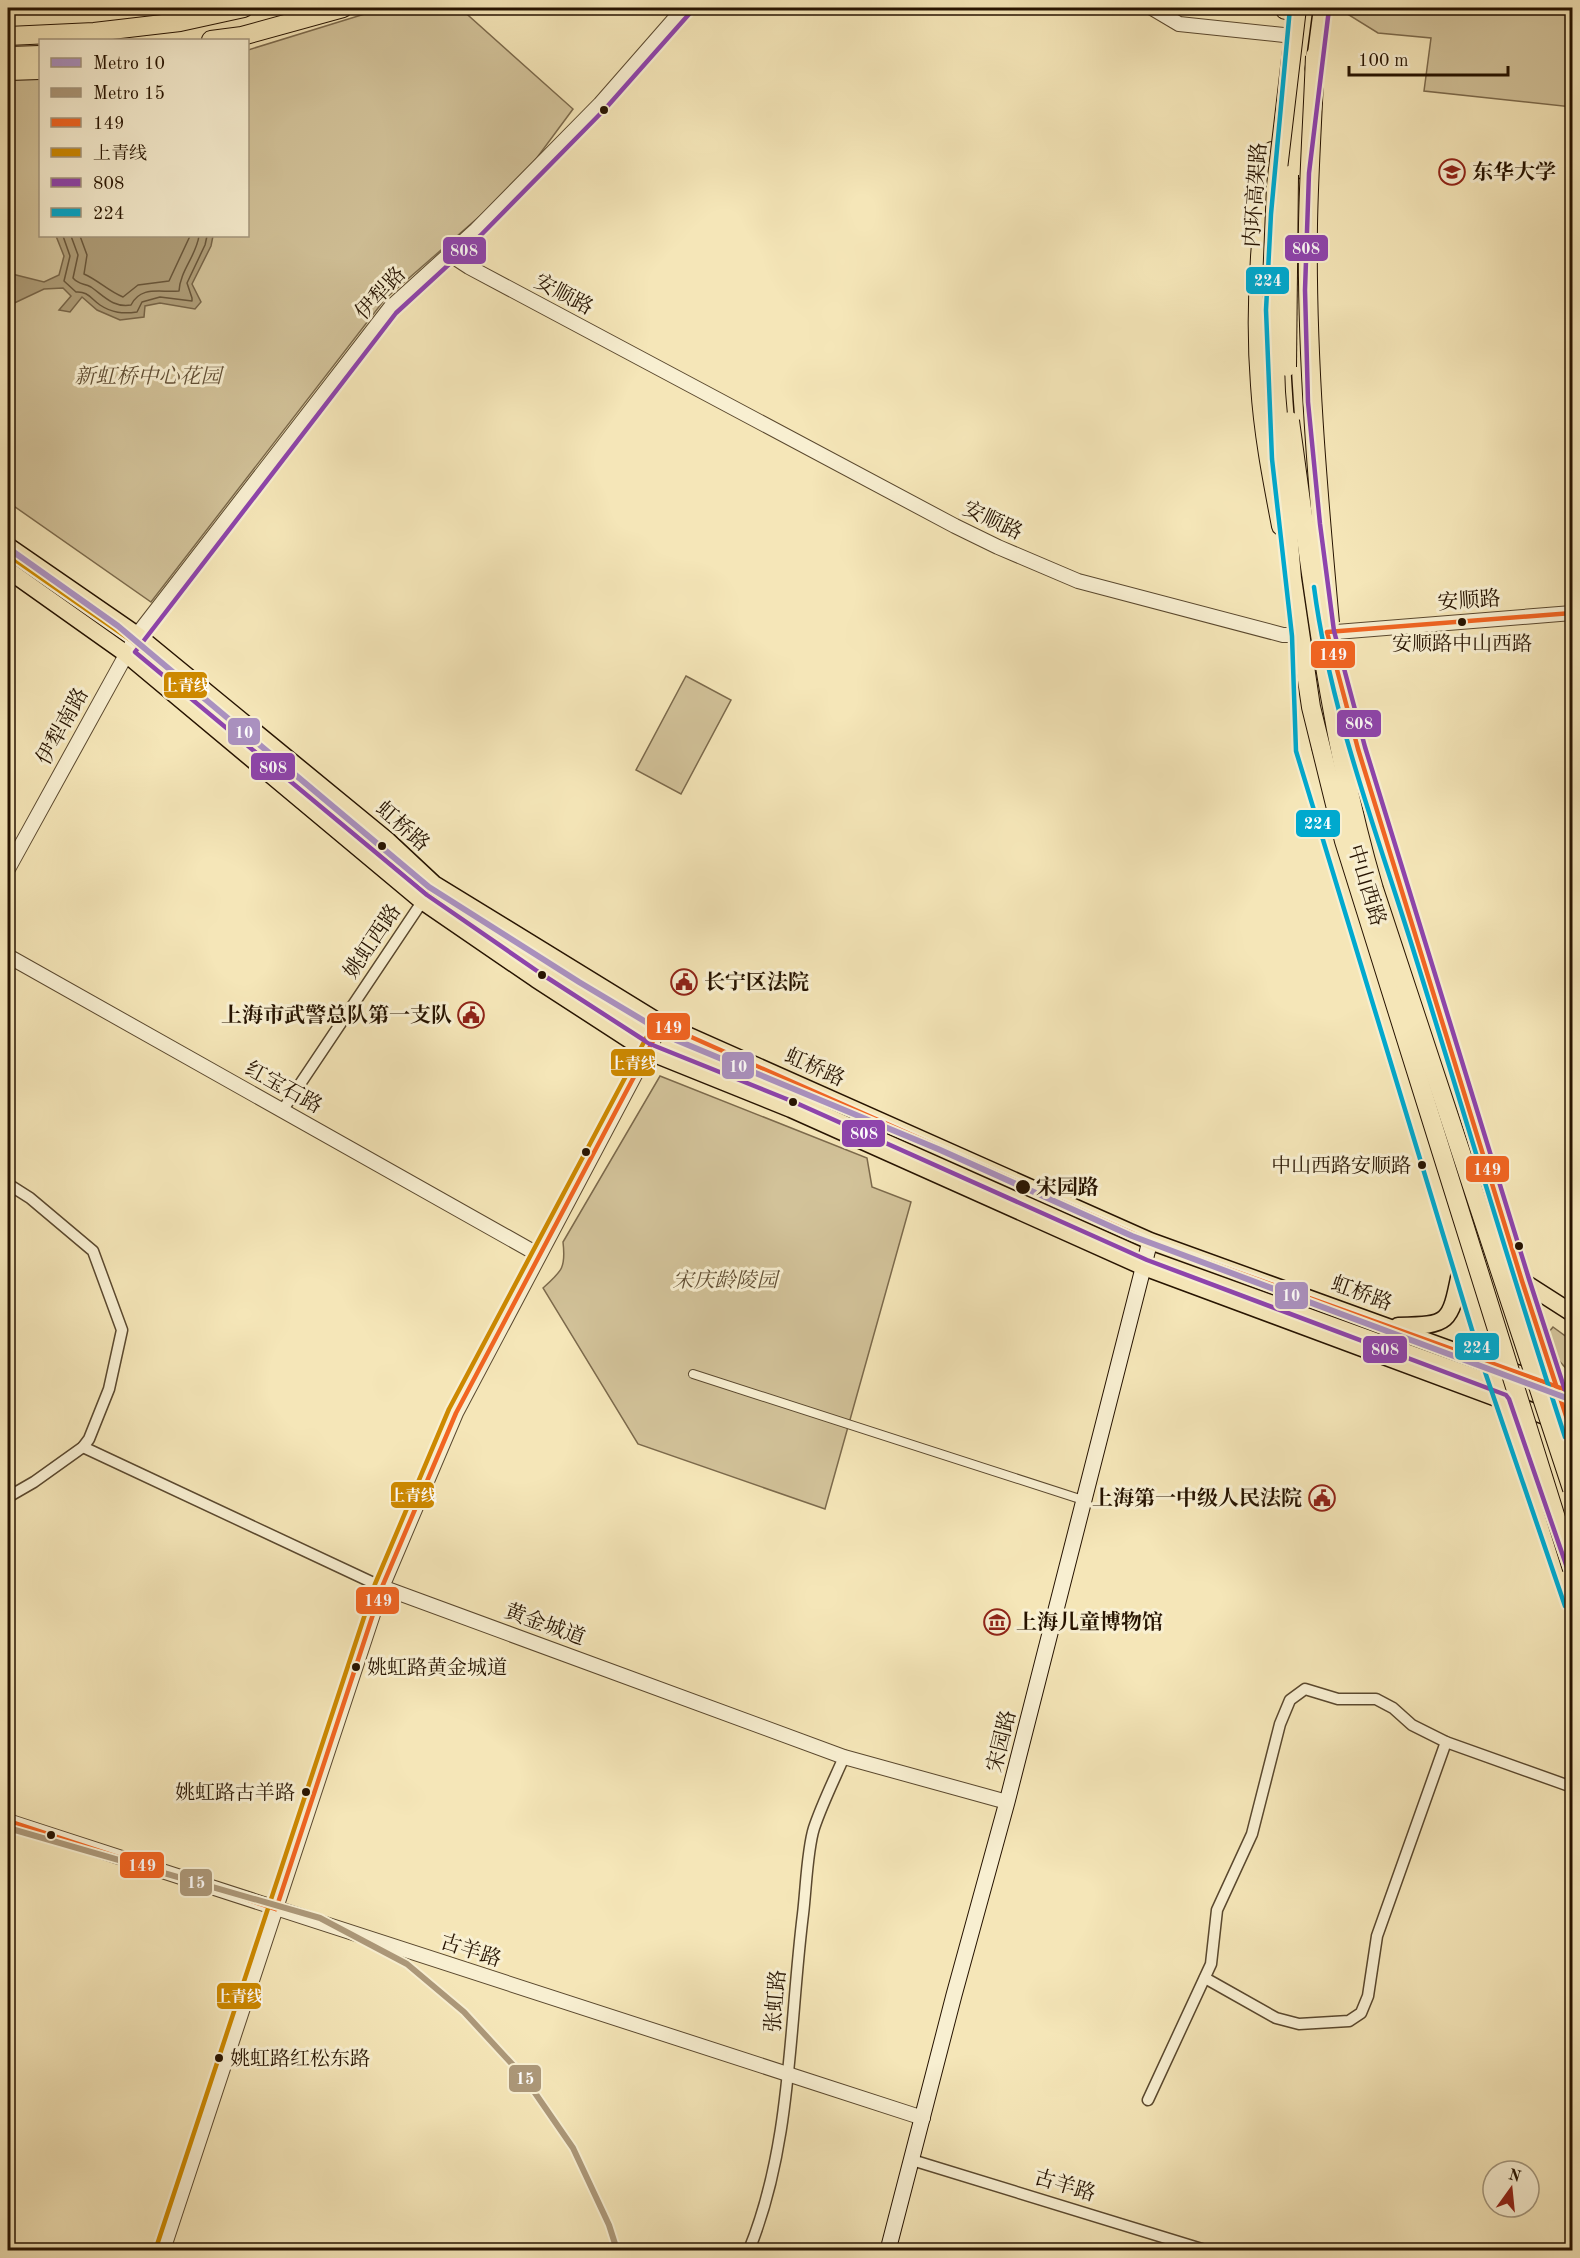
<svg xmlns="http://www.w3.org/2000/svg" width="1580" height="2258" viewBox="0 0 1580 2258" font-family="'Old Standard TT','Noto Serif SC',serif">
  <style>
    .green { fill: #d2c299; stroke: #7c6a4c; stroke-width: 1.5 }
    .water { fill: #af9e79; stroke: #786649; stroke-width: 1.5 }
    .lines { fill: none; stroke-linecap: round; stroke-linejoin: round }
    .shore { stroke: #6a583c; stroke-width: 1.5 }
    .pedestrian-casing { stroke: #5a482e; stroke-width: 10 }
    .minor-casing { stroke: #5a482e; stroke-width: 13 }
    .tertiary-casing { stroke: #5a482e; stroke-width: 16 }
    .secondary-casing { stroke: #261300; stroke-width: 17 }
    .primary-casing { stroke: #261300; stroke-width: 19 }
    .trunk-casing { stroke: #261300; stroke-width: 20 }
    .pedestrian { stroke: #f8efd1; stroke-width: 8 }
    .minor { stroke: #f8efd1; stroke-width: 10 }
    .tertiary { stroke: #f8efd1; stroke-width: 14 }
    .secondary { stroke: #f8efd1; stroke-width: 15 }
    .primary { stroke: #f5e6b8; stroke-width: 16 }
    .trunk { stroke: #f5e6b8; stroke-width: 18 }
    .trunk-bridge-casing { stroke: #261300; stroke-width: 20; stroke-linecap: butt }
    .trunk-bridge { stroke: #f5e6b8; stroke-width: 18 }
    .bus-1-casing { stroke: #f8efd1; stroke-width: 9 }
    .bus-2-casing { stroke: #f8efd1; stroke-width: 9 }
    .bus-3-casing { stroke: #f8efd1; stroke-width: 9 }
    .bus-4-casing { stroke: #f8efd1; stroke-width: 9 }
    .bus-1 { stroke: #f26522; stroke-width: 4.5 }
    .bus-2 { stroke: #cd8900; stroke-width: 4.5 }
    .bus-3 { stroke: #8e44ad; stroke-width: 4.5 }
    .bus-4 { stroke: #00a9ce; stroke-width: 4.5 }
    .metro-1-casing { stroke: #f8efd1; stroke-width: 10 }
    .metro-2-casing { stroke: #f8efd1; stroke-width: 10 }
    .metro-1 { stroke: #aa91c0; stroke-width: 6 }
    .metro-2 { stroke: #ac9879; stroke-width: 6 }
    .bus-dot { fill: #261300; stroke: #f8efd1; stroke-width: 2 }
    .labels { text-anchor: middle; stroke-width: 6; stroke-linejoin: round; paint-order: stroke }
    .bus-label { font-size: 20px; fill: #261300; stroke: #f8efd1; text-anchor: end }
    .poi-label { font-size: 21px; font-weight: bold; fill: #261300; stroke: #f8efd1; text-anchor: start }
    .street-label { font-size: 21px; fill: #261300; stroke: #f8efd1 }
    .park-label { font-size: 21px; font-style: italic; fill: #625036; stroke: #f8efd1 }
    .stop-label { font-size: 21px; font-weight: bold; fill: #261300; stroke: #f8efd1; text-anchor: start }
    .line-badge { stroke: #f8efd1; stroke-width: 2 }
    .badge-label { font-size: 16px; text-anchor: middle; font-weight: bold; fill: #fff }
  </style>
  <rect width="100%" height="100%" fill="#f5e6b8"/>
  <filter id="stains"><feTurbulence type="fractalNoise" baseFrequency=".00333" numOctaves="4"/><feColorMatrix values="0 0 0 0 .2 0 0 0 0 .09 0 0 0 0 .02 0 0 0 .5 -.17"/></filter>
  <radialGradient id="worn" r=".72"><stop offset=".6" stop-color="#630" stop-opacity="0"/><stop offset="1" stop-color="#630" stop-opacity=".3"/></radialGradient>
  <g class="green">
    <path d="M 384,8 L 460,8 L 573,109 L 519,182 L 385,299 L 151,602 L 8,502 L 8,79 L 40,77 L 40,236 L 248,236 L 248,50 Z"/>
    <path d="M 1345,8 L 1572,8 L 1572,107 L 1424,91 L 1431,38 L 1378,33 L 1344,12 Z"/>
    <path d="M 1572,248 L 1572,307 L 1567,306 Z"/>
    <path d="M 686,676 L 731,700 L 681,794 L 636,770 Z"/>
    <path d="M 660,1076 L 867,1158 L 872,1187 L 911,1202 L 825,1509 L 638,1444 L 543,1288 C 562,1271 566,1268 563,1242 Z"/>
    <path d="M 1553,1327 L 1572,1341 L 1572,1375 L 1553,1354 L 1548,1333 Z"/>
  </g>
  <path class="water" d="M 56,236 L 213,236 L 211,246 L 192,284 L 201,302 L 195,309 L 160,303 L 145,306 L 144,317 L 120,320 L 97,310 L 82,297 L 70,312 L 59,310 L 71,296 L 63,288 L 44,289 L 8,306 L 8,273 L 44,282 L 59,275 L 64,256 Z"/>
  <g class="lines">
    <g class="shore">
      <path d="M 63,236 L 70,256 L 64,281 L 76,292 C 88,291 91,299 100,305 C 112,313 123,314 137,312 L 142,302 L 160,297 L 192,301 L 192,298 L 187,283 L 205,245 L 207,236"/>
      <path d="M 71,236 L 78,255 L 73,278 C 79,285 84,283 91,287 C 104,296 113,308 131,305 C 141,285 161,293 179,291 C 180,271 196,256 199,236"/>
      <path d="M 80,236 L 87,255 L 84,274 C 98,280 108,291 123,297 L 138,285 L 169,281 L 190,236"/>
    </g>
    <g class="pedestrian-casing">
      <path id="pedestrian" d="M 693,1374 L 1083,1500"/>
    </g>
    <g class="minor-casing">
      <g id="minor">
        <path d="M 282,1111 L 434,884"/>
        <path d="M 8,1184 L 30,1198 L 93,1251 L 122,1330 L 109,1389 L 89,1439 L 83,1447 L 34,1482 L 8,1497"/>
        <path d="M 83,1447 L 382,1587"/>
        <path d="M 1205,1978 L 1276,2018 L 1299,2024 L 1349,2021 L 1361,2013 L 1368,1996 L 1377,1936 L 1446,1742"/>
        <path d="M 1148,2100 L 1211,1964 L 1217,1910 L 1252,1834 L 1280,1724 L 1290,1700 L 1305,1689 L 1338,1699 L 1376,1699 L 1393,1708 L 1412,1725 L 1446,1742 L 1572,1787"/>
        <path d="M 912,2160 L 1205,2250"/>
        <path d="M 749,2250 C 792,2144 789,2026 803,1914 C 806,1890 807,1850 814,1828 C 822,1804 834,1780 844,1757"/>
      </g>
    </g>
    <g class="tertiary-casing">
      <g id="tertiary">
        <path d="M 1152,8 L 1179,24 L 1293,36"/>
        <path d="M 449,254 L 469,267 L 955,526 L 998,547 L 1078,581 L 1283,635 L 1299,635 L 1572,613"/>
        <path d="M 8,869 L 137,635 L 390,308 L 476,230 L 600,104 L 684,8"/>
        <path d="M 8,956 L 539,1255"/>
        <path d="M 382,1587 L 844,1757 L 1007,1802"/>
        <path d="M 8,1821 L 923,2118"/>
        <path d="M 163,2250 L 382,1587 L 456,1413 L 662,1024"/>
      </g>
    </g>
    <g class="secondary-casing">
      <path id="secondary" d="M 888,2250 L 954,1995 L 1007,1802 L 1150,1241"/>
    </g>
    <g class="primary-casing">
      <g id="primary">
        <path d="M 1314,69 L 1322,8"/>
        <path d="M 1301,187 C 1293,293 1300,398 1311,503"/>
        <path d="M 8,546 L 137,635 L 388,841 L 434,884 L 662,1024 L 1150,1241 L 1490,1364 L 1572,1392"/>
        <path d="M 8,570 L 125,653 L 422,901 L 536,979 L 647,1051 L 791,1109 L 1144,1267 L 1572,1426"/>
        <path d="M 1326,624 L 1358,749 L 1422,953 L 1522,1281 L 1571,1431"/>
        <path d="M 1301,681 L 1303,749 L 1490,1364 L 1572,1604"/>
        <path d="M 1522,1281 L 1572,1313"/>
        <path d="M 1398,1326 C 1449,1325 1450,1324 1460,1273"/>
      </g>
    </g>
    <g class="trunk-casing">
      <g id="trunk">
        <path d="M 1285,10 L 1285,8"/>
        <path d="M 8,36 L 94,32 L 180,22 L 244,8"/>
        <path d="M 211,40 L 242,36 L 343,8"/>
        <path d="M 8,56 L 40,55"/>
        <path d="M 8,71 L 40,70"/>
        <path d="M 1272,151 C 1260,228 1254,307 1260,385 C 1263,433 1272,479 1281,526"/>
      </g>
    </g>
    <use href="#pedestrian" class="pedestrian"/>
    <use href="#minor" class="minor"/>
    <use href="#tertiary" class="tertiary"/>
    <use href="#secondary" class="secondary"/>
    <use href="#primary" class="primary"/>
    <use href="#trunk" class="trunk"/>
    <g class="trunk-bridge-casing">
      <g id="trunk-bridge">
        <path d="M 1297,8 L 1276,186 L 1272,282 L 1276,392 L 1292,578 L 1311,707 L 1344,841 L 1572,1569"/>
        <path d="M 1315,56 C 1313,112 1309,168 1308,224 C 1306,356 1318,491 1330,623"/>
        <path d="M 1287,367 L 1289,175"/>
        <path d="M 1290,421 C 1312,578 1329,737 1374,889 L 1572,1489"/>
      </g>
    </g>
    <use href="#trunk-bridge" class="trunk-bridge"/>
    <g class="bus-1-casing">
      <g id="bus-1">
        <path d="M 1569,1425 L 1522,1281 L 1358,749 L 1327,632 L 1572,613"/>
        <path d="M 8,1821 L 276,1909"/>
        <path d="M 276,1909 L 382,1587 L 456,1413 L 662,1024 L 1150,1241 L 1572,1392"/>
      </g>
    </g>
    <g class="bus-2-casing">
      <path id="bus-2" d="M 8,555 L 132,641 L 383,847 L 429,890 L 652,1027 L 449,1409 L 375,1584 L 156,2248"/>
    </g>
    <g class="bus-3-casing">
      <g id="bus-3">
        <path d="M 1329,9 L 1309,173 L 1305,290 L 1308,402 L 1320,524 L 1334,631 L 1365,747 L 1529,1279 L 1572,1412"/>
        <path d="M 690,13 L 605,109 L 481,235 L 396,313 L 135,652 L 427,895 L 540,973 L 650,1044 L 794,1102 L 1147,1260 L 1506,1395 L 1509,1399 L 1572,1582"/>
      </g>
    </g>
    <g class="bus-4-casing">
      <g id="bus-4">
        <path d="M 1290,8 L 1271,214 L 1266,310 L 1272,459 L 1292,636 L 1296,751 L 1483,1366 L 1565,1606"/>
        <path d="M 1314,587 C 1330,710 1376,830 1413,949 C 1464,1112 1512,1275 1565,1437"/>
      </g>
    </g>
    <use href="#bus-1" class="bus-1"/>
    <use href="#bus-2" class="bus-2"/>
    <use href="#bus-3" class="bus-3"/>
    <use href="#bus-4" class="bus-4"/>
    <g class="metro-1-casing">
      <path id="metro-1" d="M 8,548 L 118,626 L 429,887 L 579,982 L 676,1040 L 938,1149 L 1132,1236 L 1572,1400"/>
    </g>
    <g class="metro-2-casing">
      <path id="metro-2" d="M 8,1828 L 320,1918 L 407,1964 L 464,2012 L 524,2077 L 573,2148 L 609,2225 L 617,2250"/>
    </g>
    <use href="#metro-1" class="metro-1"/>
    <use href="#metro-2" class="metro-2"/>
  </g>
  <defs>
    <g id="university-ring" transform="scale(1.35)"><circle r="9.5" fill="#f8efd1" stroke="#8f2418" stroke-width="1.5"/><path d="M0-5L7-2L0 1L-7-2ZM-4 1L0 2.5L4 1V4Q0 6-4 4Z" fill="#8f2418"/></g>
    <g id="civic-ring" transform="scale(1.35)"><circle r="9.5" fill="#f8efd1" stroke="#8f2418" stroke-width="1.5"/><path d="M-.6-6.5H3V-4.5H.6V-3L4-1V1h2V6H-6V1h2V-1L-.6-3ZM-1.2 2.5V6h2.4V2.5Z" fill="#8f2418"/></g>
    <g id="museum-ring" transform="scale(1.35)"><circle r="9.5" fill="#f8efd1" stroke="#8f2418" stroke-width="1.5"/><path d="M0-6L6-3V-2H-6V-3ZM-5-1h2V3h-2ZM-1-1h2V3h-2ZM3-1h2V3H3ZM-6 4H6V6H-6Z" fill="#8f2418"/></g>
  </defs>
  <g fill-rule="evenodd">
    <use href="#university-ring" x="1452" y="172"/>
    <use href="#civic-ring" x="684" y="982"/>
    <use href="#civic-ring" x="471" y="1015"/>
    <use href="#civic-ring" x="1322" y="1498"/>
    <use href="#museum-ring" x="997" y="1622"/>
  </g>
  <g class="bus-dot">
    <circle cx="604" cy="110" r="5"/>
    <circle cx="1462" cy="622" r="5"/>
    <circle cx="382" cy="846" r="5"/>
    <circle cx="542" cy="975" r="5"/>
    <circle cx="793" cy="1102" r="5"/>
    <circle cx="586" cy="1152" r="5"/>
    <circle cx="1422" cy="1165" r="5"/>
    <circle cx="1023" cy="1187" r="8"/>
    <circle cx="1519" cy="1246" r="5"/>
    <circle cx="356" cy="1667" r="5"/>
    <circle cx="306" cy="1792" r="5"/>
    <circle cx="51" cy="1835" r="5"/>
    <circle cx="219" cy="2058" r="5"/>
  </g>
  <g class="labels">
    <g class="bus-label">
      <text x="1462" y="650" text-anchor="middle">安顺路中山西路</text>
      <text x="1411" y="1172">中山西路安顺路</text>
      <text x="367" y="1674" text-anchor="start">姚虹路黄金城道</text>
      <text x="295" y="1799">姚虹路古羊路</text>
      <text x="230" y="2065" text-anchor="start">姚虹路红松东路</text>
    </g>
    <g class="poi-label">
      <text x="1472" y="179">东华大学</text>
      <text x="704" y="989">长宁区法院</text>
      <text x="452" y="1022" text-anchor="end">上海市武警总队第一支队</text>
      <text x="1302" y="1505" text-anchor="end">上海第一中级人民法院</text>
      <text x="1016" y="1629">上海儿童博物馆</text>
    </g>
    <g class="street-label">
      <text transform="translate(1255 195) rotate(-86)" y="7">内环高架路</text>
      <text transform="translate(380 293) rotate(-47)" y="7">伊犁路</text>
      <text transform="translate(564 294) rotate(28)" y="7">安顺路</text>
      <text transform="translate(993 520) rotate(25)" y="7">安顺路</text>
      <text transform="translate(1469 600) rotate(-4)" y="7">安顺路</text>
      <text transform="translate(62 726) rotate(-61)" y="7">伊犁南路</text>
      <text transform="translate(403 826) rotate(41)" y="7">虹桥路</text>
      <text transform="translate(1367 885) rotate(73)" y="7">中山西路</text>
      <text transform="translate(372 941) rotate(-56)" y="7">姚虹西路</text>
      <text transform="translate(815 1067) rotate(24)" y="7">虹桥路</text>
      <text transform="translate(284 1087) rotate(29)" y="7">红宝石路</text>
      <text transform="translate(1362 1293) rotate(20)" y="7">虹桥路</text>
      <text transform="translate(545 1624) rotate(20)" y="7">黄金城道</text>
      <text transform="translate(1001 1741) rotate(-76)" y="7">宋园路</text>
      <text transform="translate(471 1950) rotate(18)" y="7">古羊路</text>
      <text transform="translate(775 2001) rotate(-85)" y="7">张虹路</text>
      <text transform="translate(1065 2185) rotate(17)" y="7">古羊路</text>
    </g>
    <g class="park-label">
      <text x="148" y="383">新虹桥中心花园</text>
      <text x="725" y="1287">宋庆龄陵园</text>
    </g>
    <g class="stop-label">
      <text x="1036" y="1194">宋园路</text>
    </g>
  </g>
  <g class="line-badge">
    <rect x="1284" y="234" width="45" height="28" rx="6" fill="#8e44ad"/>
    <rect x="442" y="236" width="45" height="29" rx="6" fill="#8e44ad"/>
    <rect x="1245" y="266" width="45" height="29" rx="6" fill="#00a9ce"/>
    <rect x="1310" y="640" width="46" height="29" rx="6" fill="#f26522"/>
    <rect x="163" y="671" width="45" height="28" rx="6" fill="#cd8900"/>
    <rect x="1336" y="709" width="46" height="29" rx="6" fill="#8e44ad"/>
    <rect x="227" y="717" width="34" height="29" rx="6" fill="#aa91c0"/>
    <rect x="250" y="752" width="46" height="29" rx="6" fill="#8e44ad"/>
    <rect x="1295" y="809" width="46" height="29" rx="6" fill="#00a9ce"/>
    <rect x="646" y="1012" width="45" height="29" rx="6" fill="#f26522"/>
    <rect x="610" y="1048" width="46" height="29" rx="6" fill="#cd8900"/>
    <rect x="721" y="1051" width="34" height="29" rx="6" fill="#aa91c0"/>
    <rect x="841" y="1119" width="45" height="29" rx="6" fill="#8e44ad"/>
    <rect x="1465" y="1155" width="45" height="28" rx="6" fill="#f26522"/>
    <rect x="1274" y="1281" width="35" height="29" rx="6" fill="#aa91c0"/>
    <rect x="1454" y="1332" width="46" height="29" rx="6" fill="#00a9ce"/>
    <rect x="1362" y="1335" width="46" height="29" rx="6" fill="#8e44ad"/>
    <rect x="390" y="1481" width="45" height="28" rx="6" fill="#cd8900"/>
    <rect x="355" y="1586" width="45" height="29" rx="6" fill="#f26522"/>
    <rect x="119" y="1851" width="46" height="28" rx="6" fill="#f26522"/>
    <rect x="179" y="1868" width="34" height="29" rx="6" fill="#ac9879"/>
    <rect x="216" y="1982" width="46" height="28" rx="6" fill="#cd8900"/>
    <rect x="508" y="2064" width="34" height="29" rx="6" fill="#ac9879"/>
  </g>
  <g class="badge-label">
    <text x="1306" y="254">808</text>
    <text x="464" y="256">808</text>
    <text x="1268" y="286">224</text>
    <text x="1333" y="660">149</text>
    <text x="186" y="691">上青线</text>
    <text x="1359" y="729">808</text>
    <text x="244" y="738">10</text>
    <text x="273" y="773">808</text>
    <text x="1318" y="829">224</text>
    <text x="668" y="1033">149</text>
    <text x="633" y="1069">上青线</text>
    <text x="738" y="1072">10</text>
    <text x="864" y="1139">808</text>
    <text x="1487" y="1175">149</text>
    <text x="1291" y="1301">10</text>
    <text x="1477" y="1353">224</text>
    <text x="1385" y="1355">808</text>
    <text x="413" y="1501">上青线</text>
    <text x="378" y="1606">149</text>
    <text x="142" y="1871">149</text>
    <text x="196" y="1888">15</text>
    <text x="239" y="2002">上青线</text>
    <text x="525" y="2084">15</text>
  </g>
  <rect width="1580" height="2258" fill="none" stroke="#f5e6b8" stroke-width="30"/>
  <rect x="9" y="9" width="1562" height="2240" fill="none" stroke="#261300" stroke-width="3"/>
  <rect x="15" y="15" width="1550" height="2228" fill="none" stroke="#261300" stroke-width="1.5"/>
  <rect x="39" y="39" width="210" height="198" fill="#f8efd1" stroke="#a4977d" stroke-width="1.5"/>
  <rect x="51" y="58" width="30" height="9" fill="#aa91c0" stroke="#a4977d" stroke-width="1.5"/>
  <text x="93" y="69" font-size="18" fill="#261300">Metro 10</text>
  <rect x="51" y="88" width="30" height="9" fill="#ac9879" stroke="#a4977d" stroke-width="1.5"/>
  <text x="93" y="99" font-size="18" fill="#261300">Metro 15</text>
  <rect x="51" y="118" width="30" height="9" fill="#f26522" stroke="#a4977d" stroke-width="1.5"/>
  <text x="93" y="129" font-size="18" fill="#261300">149</text>
  <rect x="51" y="148" width="30" height="9" fill="#cd8900" stroke="#a4977d" stroke-width="1.5"/>
  <text x="93" y="159" font-size="18" fill="#261300">上青线</text>
  <rect x="51" y="178" width="30" height="9" fill="#8e44ad" stroke="#a4977d" stroke-width="1.5"/>
  <text x="93" y="189" font-size="18" fill="#261300">808</text>
  <rect x="51" y="208" width="30" height="9" fill="#00a9ce" stroke="#a4977d" stroke-width="1.5"/>
  <text x="93" y="219" font-size="18" fill="#261300">224</text>
  <g transform="translate(1511 2189) rotate(15)"><circle r="28" fill="#f8efd1" stroke="#a4977d" stroke-width="1.5"/>
  <path d="M0-4.5L10 22L0 15L-10 22Z" fill="#8f2418"/>
  <text y="-9" font-size="16" font-weight="bold" text-anchor="middle" fill="#261300">N</text>
  </g>
  <path d="M1349 66v9h159v-9" fill="none" stroke="#261300" stroke-width="3"/>
  <text x="1358" y="66" font-size="18" fill="#261300" stroke="#f8efd1" stroke-width="4.5" paint-order="stroke">100 m</text>
  <rect width="100%" height="100%" filter="url(#stains)"/>
  <rect width="100%" height="100%" fill="url(#worn)"/>
</svg>
